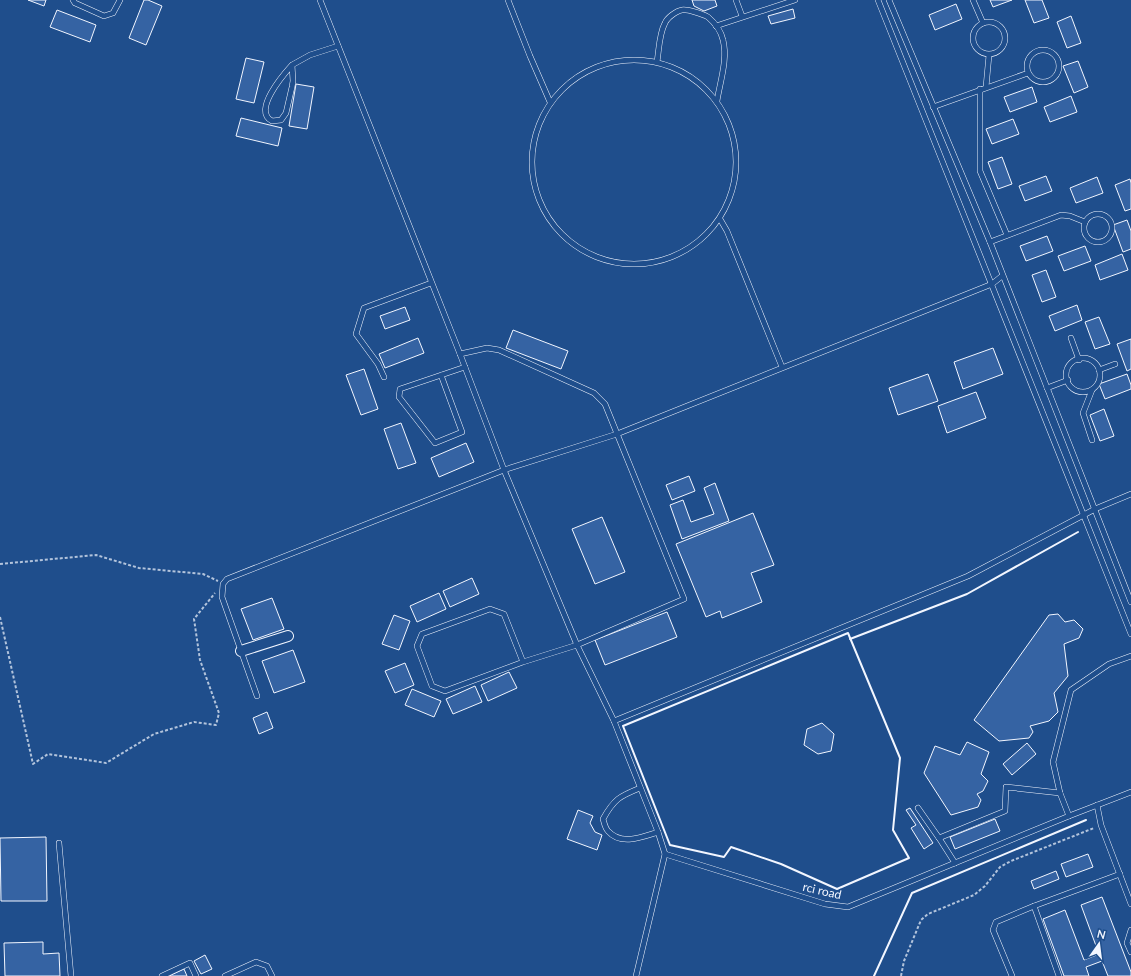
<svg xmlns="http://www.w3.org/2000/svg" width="1131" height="976" viewBox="0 0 1131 976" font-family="Lato,sans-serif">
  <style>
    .building { fill: #3563a3; stroke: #f2f6ff }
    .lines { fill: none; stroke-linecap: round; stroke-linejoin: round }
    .service-casing { stroke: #f2f6ff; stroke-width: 6 }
    .minor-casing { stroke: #f2f6ff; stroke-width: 12 }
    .path { stroke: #b3c4dc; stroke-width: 2; stroke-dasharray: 3 2; stroke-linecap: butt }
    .service { stroke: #1f4e8c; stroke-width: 5 }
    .minor { stroke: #1f4e8c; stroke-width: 10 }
    .wall { stroke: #f2f6ff; stroke-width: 2 }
    .labels { text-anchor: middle; stroke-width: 3; stroke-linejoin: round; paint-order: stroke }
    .street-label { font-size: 12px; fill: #f2f6ff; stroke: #1f4e8c }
  </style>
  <rect width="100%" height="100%" fill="#1f4e8c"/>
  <g class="building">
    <path d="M 28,0 L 46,0 L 44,6 Z"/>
    <path d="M 144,0 L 148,0 L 162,6 L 146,45 L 129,38 Z"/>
    <path d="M 692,0 L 715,0 L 717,6 L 704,11 L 694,6 Z"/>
    <path d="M 990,0 L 1012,0 L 993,7 Z"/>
    <path d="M 1025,0 L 1042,0 L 1049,18 L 1034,23 Z"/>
    <path d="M 956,4 L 962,19 L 935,30 L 929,15 Z"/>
    <path d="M 793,9 L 795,18 L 771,24 L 768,16 Z"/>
    <path d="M 57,10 L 96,25 L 90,42 L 50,27 Z"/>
    <path d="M 1071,16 L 1081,43 L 1067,48 L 1057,22 Z"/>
    <path d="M 246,58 L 264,62 L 254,103 L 236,99 Z"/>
    <path d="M 1078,61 L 1088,87 L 1074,93 L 1063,66 Z"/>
    <path d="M 296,84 L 314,87 L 307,129 L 289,126 Z"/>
    <path d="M 1032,87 L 1037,102 L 1010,112 L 1004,97 Z"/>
    <path d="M 1071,96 L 1077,112 L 1050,122 L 1044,107 Z"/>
    <path d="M 241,118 L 282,128 L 278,146 L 236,136 Z"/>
    <path d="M 1013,119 L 1019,134 L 992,144 L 986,129 Z"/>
    <path d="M 1002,157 L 1012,184 L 998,189 L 988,162 Z"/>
    <path d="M 1046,176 L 1052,191 L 1025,201 L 1019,186 Z"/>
    <path d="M 1097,177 L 1103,193 L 1076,203 L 1070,188 Z"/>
    <path d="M 1130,179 L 1131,183 L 1131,209 L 1125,211 L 1115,185 Z"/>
    <path d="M 1127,220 L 1131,231 L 1131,249 L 1123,252 L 1113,225 Z"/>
    <path d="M 1047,236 L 1053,251 L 1026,261 L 1020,246 Z"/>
    <path d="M 1085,246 L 1091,261 L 1064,271 L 1058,256 Z"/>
    <path d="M 1122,254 L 1128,270 L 1100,280 L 1095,265 Z"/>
    <path d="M 1046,270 L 1056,297 L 1042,302 L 1032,275 Z"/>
    <path d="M 1077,305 L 1082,320 L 1055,331 L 1049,316 Z"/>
    <path d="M 405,307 L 410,320 L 385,329 L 380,316 Z"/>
    <path d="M 1099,317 L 1110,344 L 1095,349 L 1085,322 Z"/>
    <path d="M 513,330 L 568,351 L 561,369 L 506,348 Z"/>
    <path d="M 418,338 L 424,353 L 385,368 L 379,354 Z"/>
    <path d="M 1131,339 L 1131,369 L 1127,371 L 1117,344 Z"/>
    <path d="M 993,348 L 1003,374 L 963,389 L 954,362 Z"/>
    <path d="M 364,369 L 378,409 L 361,415 L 346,375 Z"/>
    <path d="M 928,374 L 938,401 L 898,415 L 889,388 Z"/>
    <path d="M 1127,374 L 1131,385 L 1131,389 L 1105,399 L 1099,384 Z"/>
    <path d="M 976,392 L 986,418 L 947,433 L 938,406 Z"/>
    <path d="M 1104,409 L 1114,436 L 1100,441 L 1090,415 Z"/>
    <path d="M 401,423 L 416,463 L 398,469 L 384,429 Z"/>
    <path d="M 466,443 L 474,462 L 439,477 L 431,458 Z"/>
    <path d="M 689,476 L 695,491 L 672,500 L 666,485 Z"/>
    <path d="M 715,483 L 729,521 L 682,539 L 670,505 L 683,500 L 691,522 L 714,514 L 704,488 Z"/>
    <path d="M 753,513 L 774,565 L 751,573 L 762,602 L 722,618 L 720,611 L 706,617 L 676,544 Z"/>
    <path d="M 602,517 L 625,572 L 595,584 L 572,529 Z"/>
    <path d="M 472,578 L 479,594 L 450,607 L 443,591 Z"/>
    <path d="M 439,593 L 446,609 L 417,622 L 410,606 Z"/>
    <path d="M 272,598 L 284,629 L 253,640 L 241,609 Z"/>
    <path d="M 667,612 L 677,637 L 605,665 L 595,640 Z"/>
    <path d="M 1058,614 L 1065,622 L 1074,620 L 1083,629 L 1079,638 L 1064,644 L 1068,676 L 1054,693 L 1058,712 L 1049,721 L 1030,726 L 1033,732 L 1029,738 L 999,741 L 974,720 L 1049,615 Z"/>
    <path d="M 394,615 L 410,621 L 399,650 L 382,644 Z"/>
    <path d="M 293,650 L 305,682 L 274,693 L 262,661 Z"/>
    <path d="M 405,663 L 414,685 L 395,693 L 385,671 Z"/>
    <path d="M 509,672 L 517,688 L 488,701 L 481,685 Z"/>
    <path d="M 475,686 L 482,702 L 453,714 L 446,699 Z"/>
    <path d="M 412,689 L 441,701 L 434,717 L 405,705 Z"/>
    <path d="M 267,712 L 273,728 L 259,734 L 253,718 Z"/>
    <path d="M 822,723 L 834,734 L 831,751 L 818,754 L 804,745 L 807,729 Z"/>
    <path d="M 967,742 L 989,752 L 981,774 L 988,781 L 983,791 L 977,794 L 981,800 L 978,807 L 951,815 L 924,773 L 935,746 L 960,755 Z"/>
    <path d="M 1027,743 L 1036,754 L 1012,775 L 1003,764 Z"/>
    <path d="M 910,808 L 933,843 L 924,849 L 911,828 L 916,825 L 906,810 Z"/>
    <path d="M 578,810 L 593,816 L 590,823 L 595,832 L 602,835 L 597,850 L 567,839 Z"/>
    <path d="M 995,819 L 1000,831 L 955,849 L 950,837 Z"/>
    <path d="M 46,837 L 47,901 L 1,901 L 0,838 Z"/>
    <path d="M 1088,854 L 1093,867 L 1066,877 L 1061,864 Z"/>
    <path d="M 1056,871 L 1059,879 L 1034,889 L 1031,881 Z"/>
    <path d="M 1102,897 L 1131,972 L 1131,976 L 1108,976 L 1102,961 L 1086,967 L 1089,976 L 1064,976 L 1043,919 L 1065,910 L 1084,960 L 1099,954 L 1081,905 Z"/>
    <path d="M 43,942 L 43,954 L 59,953 L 60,976 L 5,976 L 4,943 Z"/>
    <path d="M 205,955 L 212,969 L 201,974 L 194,961 Z"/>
    <path d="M 184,969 L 187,976 L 169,976 Z"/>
  </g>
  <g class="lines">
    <g class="service-casing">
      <g id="service">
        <path d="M 73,0 L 75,3 L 104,16 L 113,13 L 120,0"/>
        <path d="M 320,0 L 460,354 L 504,470 L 577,645 L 614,721 L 658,832 L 665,854 L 636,976"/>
        <path d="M 508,0 L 530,56 L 550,102"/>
        <path d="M 736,0 L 742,16"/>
        <path d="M 878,0 L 1131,634"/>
        <path d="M 889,0 L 990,242 L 1131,602"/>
        <path d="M 973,0 L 983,23"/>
        <circle cx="989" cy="38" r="16"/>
        <path d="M 716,26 L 795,0"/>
        <circle cx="1043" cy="66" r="16"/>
        <circle cx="634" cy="162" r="102"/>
        <path d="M 657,62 C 659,50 659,34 665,23 C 667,18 676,11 682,10 C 687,9 703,14 708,17 C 715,23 721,31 723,40 C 728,59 720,82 717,101"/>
        <path d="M 292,65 C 283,75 252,111 272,121 L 281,120 L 286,113 L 292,87 L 293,81 L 292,65 L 310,55 L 338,46"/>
        <path d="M 986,87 L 989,55"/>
        <path d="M 980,89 L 980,171 L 1007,235"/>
        <path d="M 933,107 L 1028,73"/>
        <circle cx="1098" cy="228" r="14"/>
        <path d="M 720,219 L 727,231 L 782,367"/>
        <path d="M 990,242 L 1061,215 L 1070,216 L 1085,222"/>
        <path d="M 1071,338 L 1079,360"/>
        <path d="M 460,354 L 487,348 L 499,350 L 594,393 L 605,404 L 684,599 L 577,645 L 523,662 L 445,691 L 432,686 L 417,646 L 422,634 L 490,609 L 504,614 L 523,662"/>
        <circle cx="1083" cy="375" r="17"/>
        <path d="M 1099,370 L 1115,364"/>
        <path d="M 441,375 L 462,432 L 435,443 L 399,397 L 400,389 L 465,367"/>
        <path d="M 384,377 L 378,364 L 356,334 L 364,308 L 431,283"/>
        <path d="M 1047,388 L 1068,380"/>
        <path d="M 1092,390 L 1083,413 L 1092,440"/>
        <path d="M 257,696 L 222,597 L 223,584 L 227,579 L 504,470 L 617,434 L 992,284 L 1002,276"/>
        <path d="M 614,721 L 968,576 L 1095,509 L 1131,494"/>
        <path d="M 640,788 C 620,796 614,799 603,819 C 604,822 605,828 608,831 C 621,846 642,837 658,832"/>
        <path d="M 1097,805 L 1101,825 L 1131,904"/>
        <path d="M 918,808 L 939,838 L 1005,811 L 1006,787 L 1060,793"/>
        <path d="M 1069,816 L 1060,793 L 1053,762 L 1071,690 L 1109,664 L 1131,656"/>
        <path d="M 939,838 L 955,863"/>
        <path d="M 59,843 L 71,976"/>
        <path d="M 665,854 L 825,904 L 848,907 L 1069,816 L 1131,792"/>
        <path d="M 1034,906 L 1059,976"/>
        <path d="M 1131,930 L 1127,943 L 1131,952"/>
        <path d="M 162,976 L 190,963 L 196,976"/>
        <path d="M 225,976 L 256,962 L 267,966 L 272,976"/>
        <path d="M 1012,976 L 993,930 L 996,922 L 1034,906 L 1120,874"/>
      </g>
    </g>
    <g class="minor-casing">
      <path id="minor" d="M 241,651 L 288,636"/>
    </g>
    <g class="path">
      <path d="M 0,564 L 96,555 L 139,568 L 203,574 L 218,581"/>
      <path d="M 0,617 L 33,764 L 48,754 L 106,763 L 154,734 L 194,722 L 216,725 L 219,713 L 200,660 L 194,619 L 215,593"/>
      <path d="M 901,976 L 904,961 L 921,920 L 928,914 L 974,895 L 985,886 L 1000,867 L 1011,861 L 1094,828"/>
    </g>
    <use href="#service" class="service"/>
    <use href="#minor" class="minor"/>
    <g class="wall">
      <path d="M 848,633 L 900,758 L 893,830 L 909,858 L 837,889 L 781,864 L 731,847 L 724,857 L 670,845 L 623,726 Z"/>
      <path d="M 850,639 L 967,594 L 1078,532"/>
      <path d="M 874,976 L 912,893 L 1086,820"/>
    </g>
  </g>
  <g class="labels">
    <g class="street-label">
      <text transform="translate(822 891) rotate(13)" y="4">rci road</text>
    </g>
  </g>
  <g transform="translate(1099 944) rotate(14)" stroke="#1f4e8c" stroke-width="3" paint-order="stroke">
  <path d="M0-3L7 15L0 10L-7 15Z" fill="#f2f6ff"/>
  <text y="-6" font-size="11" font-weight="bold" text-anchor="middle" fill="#f2f6ff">N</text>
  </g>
</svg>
